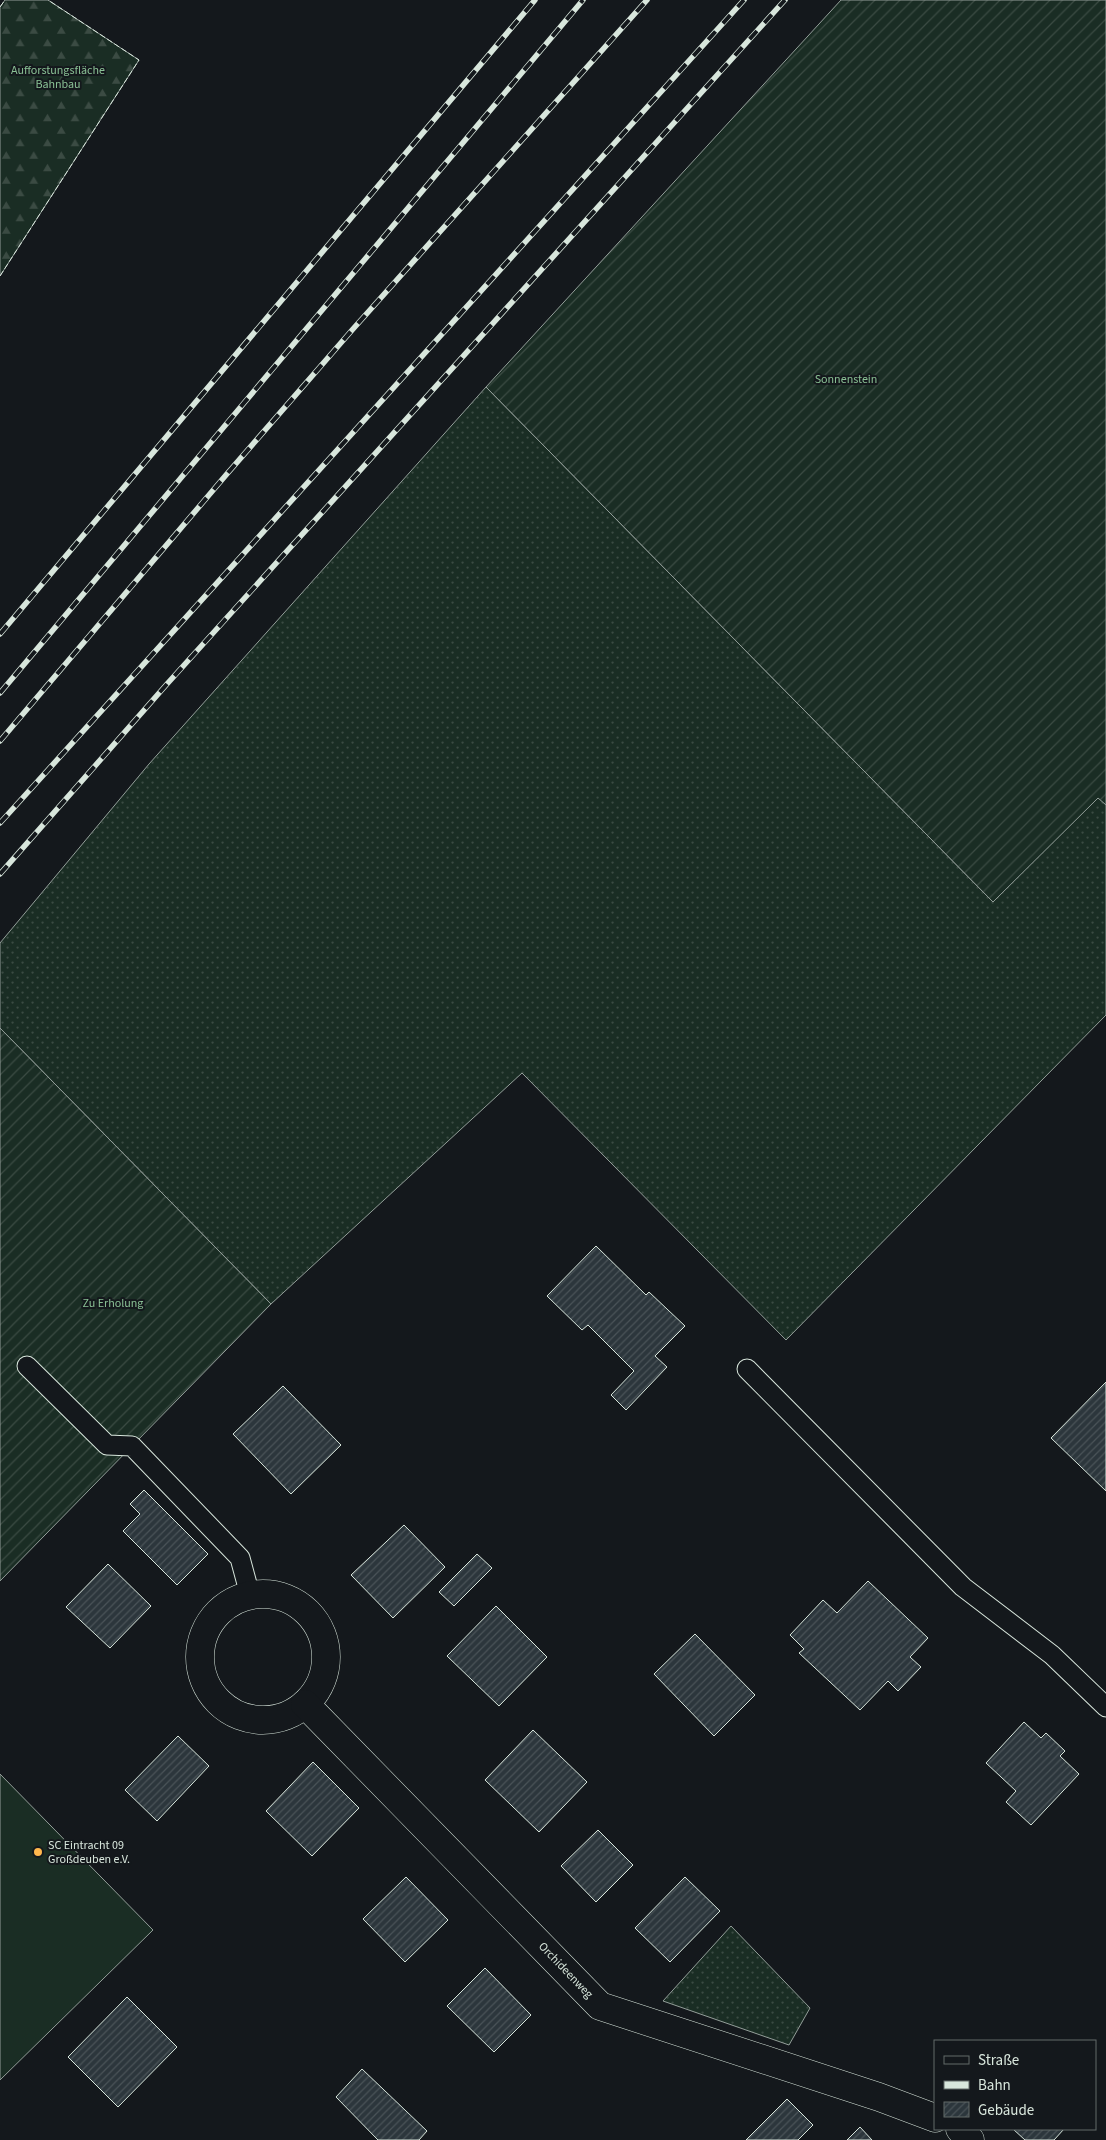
<svg xmlns="http://www.w3.org/2000/svg" width="1106" height="2140" viewBox="0 0 1106 2140" font-family="'Source Sans 3',sans-serif">
  <style>
    .grass { fill: url(#grass-dots); stroke: #939e99 }
    .forest { fill: url(#forest-firs); stroke: #939e99 }
    .garden { fill: url(#garden-furrows); stroke: #939e99 }
    .pitch { fill: #1a2d24; stroke: #939e99 }
    .building { fill: url(#building-hatch); stroke: #d8e6dc }
    .lines { fill: none; stroke-linecap: round; stroke-linejoin: round }
    .service-casing { stroke: #d8e6dc; stroke-width: 21 }
    .minor-casing { stroke: #d8e6dc; stroke-width: 29 }
    .service { stroke: #14181c; stroke-width: 19 }
    .minor { stroke: #14181c; stroke-width: 28 }
    .rail-casing { stroke: #d8e6dc; stroke-width: 5.5 }
    .rail { stroke: #14181c; stroke-width: 4; stroke-dasharray: 11; stroke-linecap: butt }
    .fence { stroke: #d8e6dc; stroke-width: 1; stroke-dasharray: 6 2.5; stroke-linecap: butt }
    .poi-dot { fill: #ffb74d; stroke: #14181c; stroke-width: 2 }
    .labels { text-anchor: middle; stroke-width: 4; stroke-linejoin: round; paint-order: stroke }
    .park-label { font-size: 12px; fill: #8ac095; stroke: #14181c }
    .poi-label { font-size: 12px; fill: #d8e6dc; stroke: #14181c; text-anchor: start }
    .street-label { font-size: 12px; fill: #d8e6dc; stroke: #14181c }
  </style>
  <defs>
    <pattern id="grass-dots" width="8" height="8" patternUnits="userSpaceOnUse" patternTransform="scale(1.25)"><rect width="8" height="8" fill="#1a2d24"/><path d="M2 2h.1M6 6h.1" fill="none" stroke="#3b4b43" stroke-width="1.8" stroke-linecap="round"/></pattern>
    <pattern id="forest-firs" width="22" height="20" patternUnits="userSpaceOnUse" patternTransform="scale(1.25)"><rect width="22" height="20" fill="#1a2d24"/><path d="M5 1l3.5 6h-7zM16 11l3.5 6h-7z" fill="#3b4b43"/></pattern>
    <pattern id="garden-furrows" width="10" height="10" patternUnits="userSpaceOnUse" patternTransform="scale(1.25)"><rect width="10" height="10" fill="#1a2d24"/><path d="M-1 1l2-2M0 10L10 0M9 11l2-2" fill="none" stroke="#3b4b43"/></pattern>
    <pattern id="building-hatch" width="6" height="6" patternUnits="userSpaceOnUse" patternTransform="scale(1.25)"><rect width="6" height="6" fill="#2c363c"/><path d="M-1 1l2-2M0 6l6-6M5 7l2-2" fill="none" stroke="#4a5358"/></pattern>
  </defs>
  <rect width="100%" height="100%" fill="#14181c"/>
  <g class="grass">
    <path d="M 486,387 L 992,901 L 1098,797 L 1106,805 L 1106,1015 L 786,1340 L 522,1073 L 271,1304 L 0,1028 L 0,943 L 149,764 Z"/>
    <path d="M 731,1926 L 810,2008 L 789,2045 L 663,2001 Z"/>
  </g>
  <path class="forest" d="M 5,0 L 48,0 L 139,60 L 0,276 L 0,7 Z"/>
  <g class="garden">
    <path d="M 841,0 L 1106,0 L 1106,805 L 1098,798 L 993,902 L 486,387 Z"/>
    <path d="M 0,1028 L 271,1304 L 0,1581 Z"/>
  </g>
  <path class="pitch" d="M 0,1774 L 153,1930 L 0,2080 Z"/>
  <g class="building">
    <path d="M 596,1246 L 646,1295 L 649,1292 L 685,1326 L 655,1356 L 667,1367 L 626,1410 L 611,1395 L 634,1371 L 588,1325 L 582,1330 L 547,1296 Z"/>
    <path d="M 1106,1382 L 1106,1491 L 1051,1438 Z"/>
    <path d="M 283,1386 L 341,1445 L 291,1494 L 233,1434 Z"/>
    <path d="M 144,1490 L 208,1554 L 177,1585 L 123,1531 L 140,1514 L 130,1504 Z"/>
    <path d="M 404,1525 L 445,1567 L 393,1618 L 351,1575 Z"/>
    <path d="M 477,1554 L 492,1568 L 454,1606 L 439,1592 Z"/>
    <path d="M 108,1564 L 151,1606 L 110,1648 L 66,1607 Z"/>
    <path d="M 868,1581 L 928,1638 L 910,1657 L 921,1667 L 898,1691 L 888,1681 L 860,1710 L 799,1653 L 804,1649 L 790,1635 L 823,1600 L 837,1613 Z"/>
    <path d="M 496,1606 L 547,1657 L 499,1706 L 447,1656 Z"/>
    <path d="M 695,1634 L 755,1695 L 714,1736 L 654,1674 Z"/>
    <path d="M 1024,1722 L 1041,1738 L 1046,1733 L 1065,1751 L 1060,1756 L 1079,1774 L 1031,1825 L 1006,1802 L 1016,1791 L 986,1763 Z"/>
    <path d="M 533,1730 L 587,1782 L 539,1832 L 485,1780 Z"/>
    <path d="M 178,1736 L 209,1766 L 157,1821 L 125,1790 Z"/>
    <path d="M 313,1762 L 359,1808 L 312,1856 L 266,1811 Z"/>
    <path d="M 598,1830 L 633,1865 L 596,1902 L 561,1866 Z"/>
    <path d="M 406,1877 L 448,1920 L 405,1962 L 363,1919 Z"/>
    <path d="M 685,1877 L 720,1911 L 670,1962 L 635,1928 Z"/>
    <path d="M 485,1968 L 531,2015 L 494,2052 L 447,2006 Z"/>
    <path d="M 127,1997 L 177,2047 L 118,2107 L 68,2057 Z"/>
    <path d="M 362,2069 L 427,2131 L 419,2140 L 378,2140 L 336,2097 Z"/>
    <path d="M 787,2099 L 813,2125 L 798,2140 L 746,2140 Z"/>
    <path d="M 860,2127 L 872,2140 L 847,2140 Z"/>
    <path d="M 1013,2129 L 1064,2129 L 1054,2140 L 1025,2140 Z"/>
  </g>
  <g class="lines">
    <g class="service-casing">
      <g id="service">
        <path d="M 27,1366 L 107,1445 L 132,1446 L 240,1558 L 250,1595"/>
        <path d="M 747,1369 L 963,1587 L 1052,1655 L 1106,1707"/>
      </g>
    </g>
    <g class="minor-casing">
      <g id="minor">
        <circle cx="263" cy="1657" r="63"/>
        <path d="M 305,1704 L 600,2006 L 879,2097 L 935,2118"/>
        <path d="M 960,2129 L 970,2140"/>
      </g>
    </g>
    <use href="#service" class="service"/>
    <use href="#minor" class="minor"/>
    <g class="rail-casing">
      <g id="rail">
        <path d="M 0,634 L 535,0"/>
        <path d="M 0,693 L 583,0"/>
        <path d="M 0,741 L 226,475 L 353,329 L 647,0"/>
        <path d="M 0,823 L 744,0"/>
        <path d="M 0,874 L 167,684 L 785,0"/>
      </g>
    </g>
    <use href="#rail" class="rail"/>
    <g class="fence">
      <path d="M 0,7 L 5,0"/>
      <path d="M 0,276 L 139,60 L 48,0"/>
    </g>
  </g>
  <circle class="poi-dot" cx="38" cy="1852" r="5"/>
  <g class="labels">
    <g class="park-label">
      <text x="58" y="74">Aufforstungsfläche<tspan x="58" dy="14">Bahnbau</tspan></text>
      <text x="846" y="383">Sonnenstein</text>
      <text x="113" y="1307">Zu Erholung</text>
    </g>
    <g class="poi-label">
      <text x="48" y="1849">SC Eintracht 09<tspan x="48" dy="14">Großdeuben e.V.</tspan></text>
    </g>
    <g class="street-label">
      <text transform="translate(566 1970) rotate(46)" y="4">Orchideenweg</text>
    </g>
  </g>
  <rect x="934" y="2040" width="162" height="90" fill="#14181c" stroke="#626a69"/>
  <rect x="944" y="2056" width="25" height="8" fill="#14181c" stroke="#626a69"/>
  <text x="978" y="2065" font-size="15" fill="#d8e6dc">Straße</text>
  <rect x="944" y="2081" width="25" height="8" fill="#d8e6dc" stroke="#626a69"/>
  <text x="978" y="2090" font-size="15" fill="#d8e6dc">Bahn</text>
  <rect x="944" y="2102" width="25" height="15" fill="url(#building-hatch)" stroke="#626a69"/>
  <text x="978" y="2115" font-size="15" fill="#d8e6dc">Gebäude</text>
</svg>
